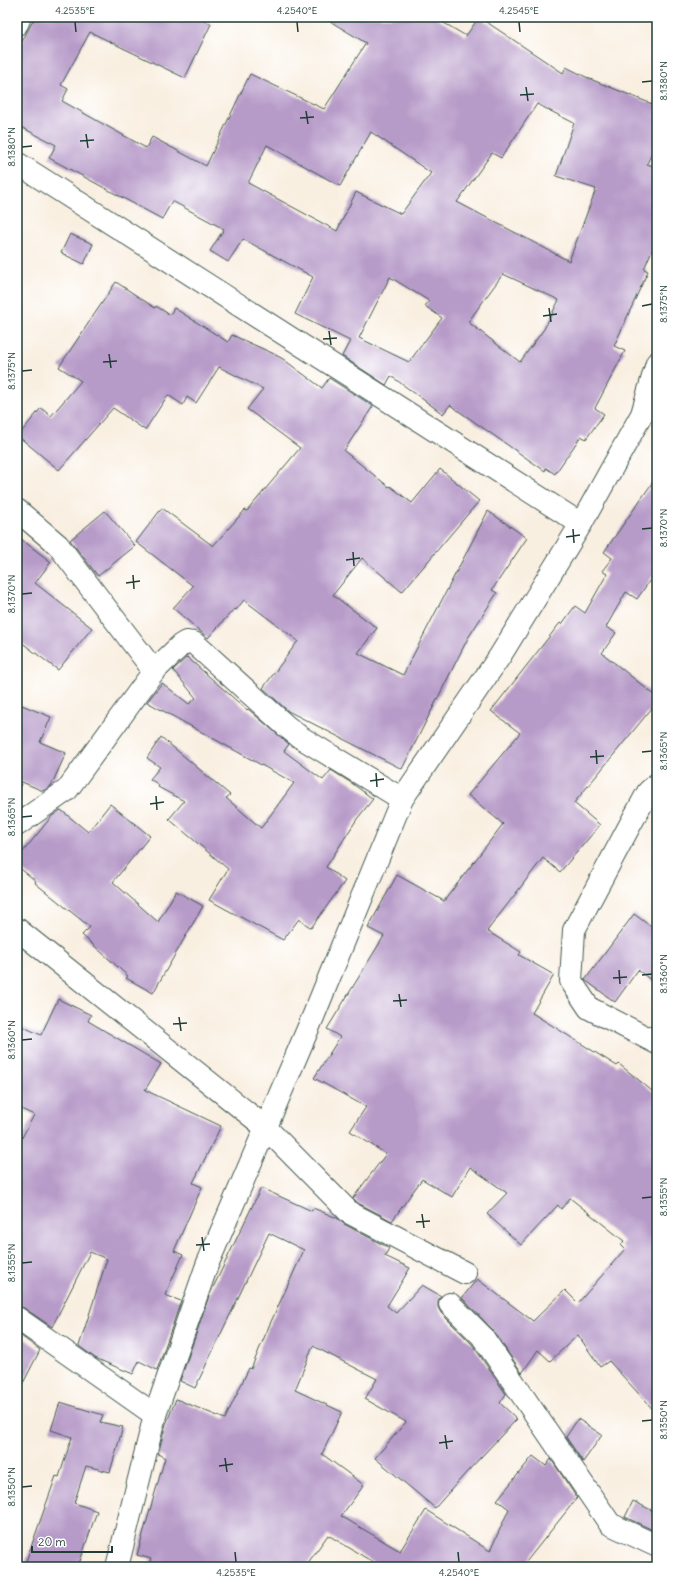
<svg xmlns="http://www.w3.org/2000/svg" width="674" height="1584" viewBox="0 0 674 1584" font-family="Delius,sans-serif">
  <style>
    .building { fill: #b69ac8; fill-rule: evenodd }
    .lines { fill: none; stroke-linecap: round; stroke-linejoin: round }
    .minor-casing { stroke: #40584e; stroke-width: 24 }
    .minor { stroke: #fff; stroke-width: 22 }
    .ticks { fill: none; stroke: #1f3d34; stroke-width: 1.5 }
    .neatline { fill: none; stroke: #1f3d34; stroke-width: 1.5 }
    .ticks-label { font-size: 10px; text-anchor: middle; fill: #1f3d34 }
  </style>
  <rect width="100%" height="100%" fill="#fff"/>
  <filter id="ink" filterUnits="userSpaceOnUse"><feTurbulence type="fractalNoise" baseFrequency=".025" numOctaves="2"/><feDisplacementMap in="SourceGraphic" scale="8" xChannelSelector="R" yChannelSelector="G"/><feConvolveMatrix kernelMatrix="1 2 1 2 8 2 1 2 1" color-interpolation-filters="sRGB"/></filter>
  <filter id="wash" filterUnits="userSpaceOnUse"><feTurbulence type="fractalNoise" baseFrequency=".012" numOctaves="4" result="noise"/><feDisplacementMap in="SourceGraphic" scale="16" xChannelSelector="R" yChannelSelector="G"/><feGaussianBlur stdDeviation="0.9" result="paint"/><feColorMatrix in="noise" values="0 0 0 0 0 0 0 0 0 0 0 0 0 0 0 0 0 1.4 0 .05"/><feComposite in="paint" operator="in"/></filter>
  <g filter="url(#wash)">
    <rect width="100%" height="100%" fill="#f9efe1"/>
    <g id="blocks">
      <g class="building">
        <path d="M 35,17 L 197,17 L 211,24 L 185,78 L 90,32 L 61,85 L 68,89 L 62,101 L 146,148 L 152,137 L 206,166 L 250,74 L 324,109 L 366,43 L 323,17 L 434,17 L 466,36 L 479,17 L 563,73 L 566,67 L 590,79 L 657,106 L 657,141 L 647,164 L 657,167 L 657,238 L 644,269 L 648,271 L 614,346 L 625,351 L 595,408 L 604,414 L 586,439 L 581,436 L 555,474 L 546,468 L 545,471 L 450,405 L 443,414 L 391,376 L 386,385 L 342,356 L 350,341 L 295,314 L 313,277 L 243,239 L 228,262 L 210,251 L 224,229 L 172,201 L 162,219 L 49,158 L 56,145 L 17,125 L 17,51 ZM 537,104 L 574,123 L 556,176 L 596,189 L 569,261 L 457,202 L 492,153 L 501,158 ZM 371,132 L 431,173 L 401,214 L 356,192 L 337,231 L 248,183 L 267,145 L 340,186 ZM 503,274 L 559,300 L 544,329 L 520,362 L 468,322 ZM 390,277 L 429,301 L 425,306 L 442,318 L 409,362 L 359,338 Z"/>
        <path d="M 70,234 L 93,244 L 84,264 L 61,253 Z"/>
        <path d="M 116,282 L 155,308 L 156,306 L 170,315 L 174,308 L 228,342 L 232,335 L 272,353 L 283,359 L 322,388 L 329,378 L 373,406 L 344,451 L 389,487 L 390,486 L 412,503 L 440,469 L 479,501 L 402,592 L 362,558 L 333,595 L 377,628 L 358,653 L 403,675 L 488,511 L 527,538 L 492,590 L 497,593 L 468,638 L 402,769 L 288,711 L 263,688 L 298,641 L 244,600 L 236,610 L 234,609 L 208,638 L 173,608 L 193,586 L 136,542 L 162,508 L 213,546 L 245,510 L 247,511 L 300,448 L 247,409 L 263,389 L 219,367 L 196,403 L 187,397 L 183,405 L 168,395 L 145,430 L 113,408 L 59,470 L 18,436 L 41,408 L 51,416 L 81,381 L 59,367 Z"/>
        <path d="M 657,476 L 657,570 L 637,599 L 626,592 L 606,627 L 616,633 L 602,653 L 657,697 L 657,702 L 574,803 L 600,825 L 560,872 L 543,858 L 487,931 L 521,952 L 519,955 L 554,975 L 532,1013 L 617,1066 L 619,1064 L 657,1095 L 657,1414 L 609,1361 L 600,1367 L 578,1335 L 550,1361 L 538,1350 L 522,1373 L 492,1329 L 462,1298 L 477,1279 L 533,1321 L 565,1290 L 578,1303 L 625,1249 L 621,1245 L 624,1241 L 570,1198 L 561,1209 L 558,1205 L 521,1245 L 487,1214 L 507,1193 L 470,1167 L 452,1197 L 422,1179 L 392,1221 L 358,1203 L 353,1198 L 386,1154 L 350,1131 L 366,1107 L 314,1078 L 340,1037 L 327,1029 L 384,936 L 368,928 L 397,875 L 444,901 L 503,824 L 468,795 L 520,733 L 491,711 L 560,623 L 562,624 L 575,606 L 585,613 L 607,574 L 602,571 L 612,558 L 604,552 Z"/>
        <path d="M 105,511 L 135,546 L 98,576 L 70,540 Z"/>
        <path d="M 17,536 L 51,562 L 35,583 L 92,628 L 58,670 L 17,639 Z"/>
        <path d="M 187,657 L 247,710 L 248,709 L 289,744 L 284,751 L 323,780 L 331,770 L 353,784 L 373,799 L 357,819 L 326,867 L 345,881 L 311,928 L 299,919 L 283,940 L 209,900 L 228,869 L 169,819 L 184,801 L 158,787 L 159,785 L 150,779 L 160,767 L 147,758 L 161,737 L 230,795 L 226,798 L 261,828 L 294,783 L 147,702 L 162,683 L 189,704 L 196,698 L 173,670 Z"/>
        <path d="M 17,703 L 51,717 L 40,742 L 66,753 L 51,786 L 43,791 L 22,782 L 17,793 Z"/>
        <path d="M 110,804 L 150,836 L 113,882 L 158,922 L 176,891 L 203,906 L 153,993 L 126,978 L 128,976 L 82,935 L 90,927 L 35,883 L 36,881 L 17,866 L 17,859 L 52,816 L 61,810 L 88,832 Z"/>
        <path d="M 634,914 L 657,931 L 657,985 L 638,970 L 615,1002 L 585,980 Z"/>
        <path d="M 58,999 L 91,1015 L 88,1021 L 161,1064 L 145,1090 L 221,1126 L 193,1183 L 202,1187 L 174,1251 L 183,1255 L 165,1295 L 181,1301 L 157,1370 L 139,1361 L 133,1374 L 95,1358 L 79,1346 L 107,1259 L 90,1252 L 52,1327 L 24,1308 L 17,1306 L 17,1147 L 34,1115 L 17,1107 L 17,1024 L 41,1035 Z"/>
        <path d="M 261,1188 L 312,1211 L 313,1208 L 337,1218 L 344,1224 L 389,1248 L 385,1256 L 410,1268 L 387,1306 L 396,1313 L 422,1285 L 441,1296 L 438,1301 L 438,1307 L 441,1313 L 472,1344 L 506,1394 L 500,1403 L 517,1419 L 465,1474 L 435,1508 L 375,1458 L 406,1422 L 365,1399 L 377,1379 L 313,1346 L 295,1390 L 342,1412 L 322,1454 L 364,1485 L 341,1516 L 400,1551 L 426,1510 L 490,1551 L 509,1509 L 497,1500 L 533,1456 L 546,1466 L 551,1459 L 577,1498 L 522,1567 L 381,1567 L 328,1535 L 305,1567 L 148,1567 L 151,1559 L 137,1555 L 165,1458 L 158,1454 L 166,1424 L 176,1399 L 225,1419 L 249,1368 L 251,1369 L 269,1326 L 304,1250 L 269,1233 L 195,1388 L 180,1381 L 209,1296 Z"/>
        <path d="M 17,1333 L 40,1350 L 17,1395 Z"/>
        <path d="M 60,1402 L 103,1415 L 100,1422 L 123,1427 L 110,1472 L 86,1466 L 74,1503 L 97,1511 L 78,1567 L 24,1567 L 56,1476 L 59,1477 L 72,1437 L 51,1430 Z"/>
        <path d="M 578,1419 L 602,1435 L 583,1462 L 566,1437 Z"/>
        <path d="M 633,1501 L 657,1513 L 657,1532 L 625,1517 Z"/>
      </g>
    </g>
  </g>
  <g filter="url(#ink)">
    <use href="#blocks" fill-opacity="0" stroke="#40584e" stroke-width="1"/>
    <g class="lines">
      <g class="minor-casing">
        <g id="minor">
          <path d="M 17,24 L 20,17"/>
          <path d="M 17,163 L 581,524"/>
          <path d="M 17,510 L 58,545 L 154,671"/>
          <path d="M 657,784 L 648,792 L 630,825 L 574,930 L 571,981 L 589,1008 L 657,1043"/>
          <path d="M 17,825 L 67,790 L 154,671 L 181,645 L 186,642 L 194,643 L 286,726 L 300,737 L 402,799"/>
          <path d="M 17,929 L 265,1127 L 350,1213 L 465,1273"/>
          <path d="M 450,1304 L 482,1336 L 610,1524 L 657,1546"/>
          <path d="M 17,1318 L 155,1415"/>
          <path d="M 117,1567 L 155,1415 L 207,1265 L 313,1017 L 402,799 L 500,656 L 581,524 L 642,414 L 657,363"/>
        </g>
      </g>
      <use href="#minor" class="minor"/>
    </g>
  </g>
  <path class="ticks" d="M 75,22 L 76,32M 297,22 L 298,32M 519,22 L 520,32M 642,82 L 652,81M 526,87 L 528,101M 520,95 L 534,94M 306,111 L 308,124M 300,118 L 314,117M 86,134 L 88,148M 80,141 L 94,140M 22,147 L 32,146M 642,306 L 652,304M 549,308 L 551,322M 543,316 L 557,314M 329,331 L 331,345M 323,339 L 337,338M 109,354 L 111,368M 103,362 L 117,361M 22,371 L 32,370M 573,529 L 574,543M 642,529 L 652,528M 566,537 L 580,535M 353,552 L 354,566M 346,560 L 360,558M 133,575 L 134,589M 126,583 L 140,581M 22,594 L 32,593M 596,750 L 597,764M 642,752 L 652,751M 590,757 L 604,756M 376,773 L 377,787M 370,781 L 384,779M 156,796 L 157,810M 150,804 L 164,802M 22,817 L 32,816M 619,970 L 620,984M 642,975 L 652,974M 613,978 L 627,977M 399,994 L 401,1007M 393,1001 L 407,1000M 179,1017 L 181,1031M 173,1024 L 187,1023M 22,1040 L 32,1039M 642,1198 L 652,1197M 422,1214 L 424,1228M 416,1222 L 430,1221M 202,1237 L 204,1251M 196,1245 L 210,1244M 22,1263 L 32,1262M 642,1421 L 652,1420M 445,1435 L 447,1449M 439,1443 L 453,1441M 225,1458 L 227,1472M 219,1466 L 233,1464M 22,1487 L 32,1486M 235,1552 L 236,1562M 458,1552 L 459,1562"/>
  <rect width="674" height="1584" fill="none" stroke="#fff" stroke-width="44"/>
  <path d="M32 1546v6h80v-6" fill="none" stroke="#1f3d34" stroke-width="2"/>
  <text x="38" y="1546" font-size="12" fill="#1f3d34" stroke="#ffffff" stroke-width="3" paint-order="stroke">20 m</text>
  <rect x="22" y="22" width="630" height="1540" class="neatline"/>
  <g class="ticks-label">
    <text x="75" y="14">4.2535°E</text>
    <text x="297" y="14">4.2540°E</text>
    <text x="519" y="14">4.2545°E</text>
    <text transform="translate(663 81) rotate(-90)" y="4">8.1380°N</text>
    <text transform="translate(11 147) rotate(-90)" y="4">8.1380°N</text>
    <text transform="translate(663 304) rotate(-90)" y="4">8.1375°N</text>
    <text transform="translate(11 371) rotate(-90)" y="4">8.1375°N</text>
    <text transform="translate(663 528) rotate(-90)" y="4">8.1370°N</text>
    <text transform="translate(11 594) rotate(-90)" y="4">8.1370°N</text>
    <text transform="translate(663 751) rotate(-90)" y="4">8.1365°N</text>
    <text transform="translate(11 817) rotate(-90)" y="4">8.1365°N</text>
    <text transform="translate(663 974) rotate(-90)" y="4">8.1360°N</text>
    <text transform="translate(11 1040) rotate(-90)" y="4">8.1360°N</text>
    <text transform="translate(663 1197) rotate(-90)" y="4">8.1355°N</text>
    <text transform="translate(11 1263) rotate(-90)" y="4">8.1355°N</text>
    <text transform="translate(663 1420) rotate(-90)" y="4">8.1350°N</text>
    <text transform="translate(11 1487) rotate(-90)" y="4">8.1350°N</text>
    <text x="236" y="1576">4.2535°E</text>
    <text x="459" y="1576">4.2540°E</text>
  </g>
</svg>
